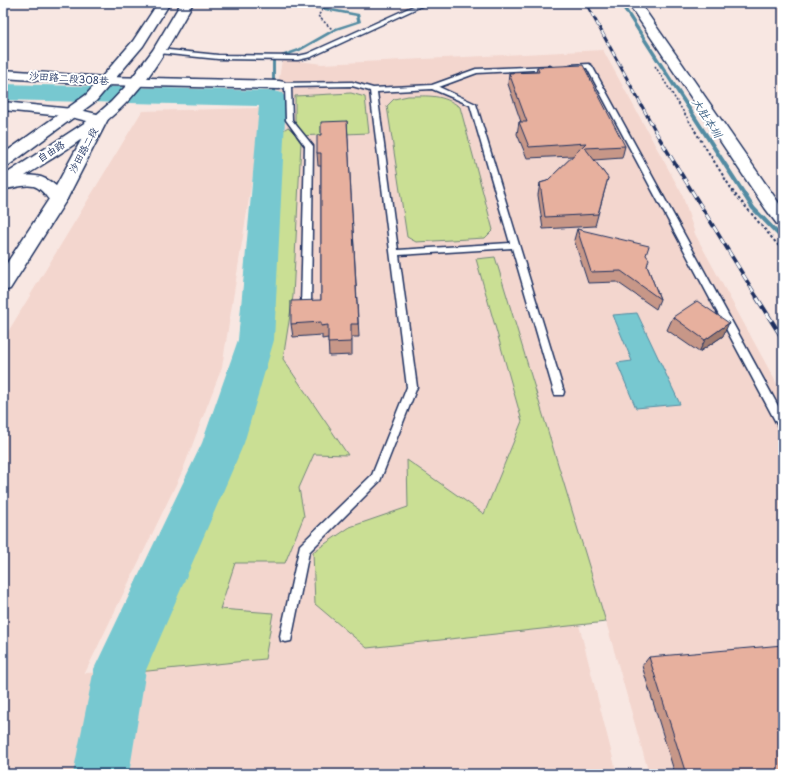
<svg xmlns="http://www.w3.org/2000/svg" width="786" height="777" viewBox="0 0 786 777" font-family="'Playpen Sans','LXGW WenKai TC',sans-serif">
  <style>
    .built { fill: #f3d6ce }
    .green { fill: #cadf94; stroke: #728779 }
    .water { fill: #77c8d0; stroke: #528ba2 }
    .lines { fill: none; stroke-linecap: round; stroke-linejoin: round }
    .stream { fill: #528ba2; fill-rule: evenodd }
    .river { fill: #77c8d0; fill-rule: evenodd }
    .service-casing { stroke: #1b2f5e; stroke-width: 3 }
    .minor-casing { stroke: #1b2f5e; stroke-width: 3 }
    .tertiary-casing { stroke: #1b2f5e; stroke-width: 3 }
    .primary-casing { stroke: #1b2f5e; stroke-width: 3 }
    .path-far1 { stroke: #1b2f5e; stroke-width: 1.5; stroke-dasharray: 2 2; stroke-linecap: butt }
    .path { stroke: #1b2f5e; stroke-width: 2; stroke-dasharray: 2.5 2.5; stroke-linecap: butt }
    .service { fill: #fff; fill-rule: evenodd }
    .minor { fill: #fff; fill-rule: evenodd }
    .tertiary { fill: #fff; fill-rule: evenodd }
    .primary { fill: #fff; fill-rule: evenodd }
    .rail-far2-casing { stroke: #1b2f5e; stroke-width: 3 }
    .rail-far1-casing { stroke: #1b2f5e; stroke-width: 3.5 }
    .rail-casing { stroke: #1b2f5e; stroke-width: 4.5 }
    .rail-far2 { stroke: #fff; stroke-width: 2; stroke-dasharray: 5.5; stroke-linecap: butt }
    .rail-far1 { stroke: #fff; stroke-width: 2.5; stroke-dasharray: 7; stroke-linecap: butt }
    .rail { stroke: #fff; stroke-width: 3; stroke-dasharray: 9; stroke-linecap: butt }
    .wall { fill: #c79788; stroke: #1b2f5e }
    .shaded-wall { fill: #a27b6f; stroke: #1b2f5e }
    .building { fill: #e7b09e; stroke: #1b2f5e }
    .labels { text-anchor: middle; stroke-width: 4; stroke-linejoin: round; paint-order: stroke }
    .far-street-label { font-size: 10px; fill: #1b2f5e; stroke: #fff }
    .far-water-label { font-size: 11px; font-style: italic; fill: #375d80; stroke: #fff }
  </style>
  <rect width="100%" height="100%" fill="#f8e7e2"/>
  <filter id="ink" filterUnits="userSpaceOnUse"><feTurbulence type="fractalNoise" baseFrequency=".025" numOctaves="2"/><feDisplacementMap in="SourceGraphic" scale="8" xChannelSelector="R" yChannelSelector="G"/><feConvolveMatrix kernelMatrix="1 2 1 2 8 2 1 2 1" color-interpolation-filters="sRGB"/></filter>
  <g filter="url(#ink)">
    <path class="built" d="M 603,50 L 682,194 L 695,234 L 783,395 L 783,774 L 649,774 L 606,622 L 579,625 L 617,774 L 3,774 L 3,340 L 142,111 L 260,108 L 261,124 L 222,367 L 182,472 L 85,673 L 147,671 L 271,347 L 279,79 L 282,60 L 283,59 L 322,64 Z"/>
    <g class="green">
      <path d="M 351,93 L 365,97 L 369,133 L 296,136 L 301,143 L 293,296 L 283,359 L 348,455 L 314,454 L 299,488 L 304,516 L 285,563 L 235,563 L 220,609 L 273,613 L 265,659 L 148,671 L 123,672 L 215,477 L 250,374 L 266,142 L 288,127 L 295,134 L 295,96 Z"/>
      <path d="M 408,96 C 429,96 442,94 460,107 L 493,230 L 485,238 L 416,242 L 407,237 L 387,106 L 394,99 Z"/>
      <path d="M 495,257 L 606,622 L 367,648 L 315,604 L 313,552 L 350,527 L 408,507 L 407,460 L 484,514 L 522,421 L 476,259 Z"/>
    </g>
    <path class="water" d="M 637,313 L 680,404 L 636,408 L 617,363 L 632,361 L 613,315 Z"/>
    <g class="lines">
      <g class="stream">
        <path d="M 311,3 L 315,3 L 312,5 L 359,14 L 361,22 L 337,30 L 300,51 L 275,60 L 275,99 L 272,100 L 272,58 L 298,49 L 335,28 L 357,21 L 356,16 L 308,7 L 308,5 Z"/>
        <path d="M 619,3 L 623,3 L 755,207 L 783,236 L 783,241 L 781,240 L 751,209 Z"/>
      </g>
      <path class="river" d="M 3,84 L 273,91 L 282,93 L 286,99 L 274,340 L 244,443 L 146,670 L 129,774 L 73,774 L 94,669 L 202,443 L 238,340 L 259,106 L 3,100 Z"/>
      <g class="service-casing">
        <g id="service">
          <path d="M 59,3 L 167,3 L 164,5 L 62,5 Z"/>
          <path d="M 420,3 L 428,3 L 311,57 L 298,60 L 218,59 L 159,53 L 156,51 L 159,49 L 218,55 L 298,56 L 307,54 Z"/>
          <path d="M 589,64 L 592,66 L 783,415 L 783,429 L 779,428 L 587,68 L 570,69 L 567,67 L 570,65 Z"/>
          <path d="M 550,66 L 553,68 L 552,69 L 477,73 L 439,87 L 476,104 L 564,392 L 563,395 L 555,395 L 554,392 L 512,248 L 399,255 L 417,387 L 380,481 L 309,552 L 292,636 L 291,641 L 286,642 L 281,641 L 280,636 L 300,545 L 372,475 L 407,387 L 370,91 L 352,86 L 291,87 L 292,120 L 313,146 L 311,307 L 306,310 L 301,307 L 305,146 L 286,120 L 285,87 L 279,87 L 276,85 L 279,83 L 352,82 L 373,88 L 432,85 L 476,69 ZM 432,89 L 470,105 L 510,243 L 398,250 L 377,92 Z"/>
        </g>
      </g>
      <g class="minor-casing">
        <g id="minor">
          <path d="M 628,3 L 640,3 L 783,209 L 783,225 L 777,224 L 765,208 Z"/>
          <path d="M 3,70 L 106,77 L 279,81 L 284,82 L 286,85 L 284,88 L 279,89 L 106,85 L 3,78 Z"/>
          <path d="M 3,102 L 72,109 L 77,110 L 79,113 L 77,116 L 72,117 L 3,110 Z"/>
        </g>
      </g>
      <g class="tertiary-casing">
        <path id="tertiary" d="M 72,108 L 105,116 L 108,119 L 67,199 L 10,289 L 3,291 L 3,269 L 49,199 L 91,122 L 67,116 L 64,113 L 67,110 Z"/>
      </g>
      <g class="primary-casing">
        <g id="primary">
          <path d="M 158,3 L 170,3 L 143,46 L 96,101 L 9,165 L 3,167 L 3,154 L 86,95 L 133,41 Z"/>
          <path d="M 181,3 L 193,3 C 172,40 151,80 120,109 C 92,135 57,155 25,176 C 43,173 57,184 67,199 L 64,203 C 48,207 49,195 38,188 C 29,182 13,189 3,189 L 3,176 L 95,116 L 111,102 L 125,87 L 153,50 Z"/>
        </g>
      </g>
      <g class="path-far1">
        <path d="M 327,3 L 318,16 L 333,30"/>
        <path d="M 655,66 L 696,132"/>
      </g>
      <path class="path" d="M 695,131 L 734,193 L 783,251"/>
      <use href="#service" class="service"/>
      <use href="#minor" class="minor"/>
      <use href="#tertiary" class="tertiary"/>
      <use href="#primary" class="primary"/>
      <g class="rail-far2-casing">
        <path id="rail-far2" d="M 586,3 L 656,132"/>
      </g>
      <g class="rail-far1-casing">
        <path id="rail-far1" d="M 655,131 L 758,299"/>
      </g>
      <g class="rail-casing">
        <path id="rail" d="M 757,298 L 783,339"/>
      </g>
      <use href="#rail-far2" class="rail-far2"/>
      <use href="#rail-far1" class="rail-far1"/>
      <use href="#rail" class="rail"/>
    </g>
    <g class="wall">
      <path d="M 537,67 L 625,146 L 622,158 L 594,160 L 608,178 L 595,226 L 543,229 L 538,195 L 540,183 L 547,181 L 573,156 L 527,158 L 517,134 L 519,122 L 521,122 L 508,84 L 509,73 L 536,72 Z"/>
      <path d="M 347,121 L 359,337 L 352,337 L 352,355 L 329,356 L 328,338 L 322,339 L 322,335 L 293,337 L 291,324 L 321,300 L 321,166 L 318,166 L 317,153 L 321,135 Z"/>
      <path d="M 577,229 L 646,255 L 647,266 L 660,299 L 656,309 L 617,282 L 588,283 L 574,240 Z"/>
      <path d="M 673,317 L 723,336 L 699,352 L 667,330 Z"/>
      <path d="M 649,657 L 783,774 L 675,774 L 642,666 Z"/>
    </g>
    <path class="shaded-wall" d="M 729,323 L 723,336 L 699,352 L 705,340 Z"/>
    <g class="building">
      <path d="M 583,65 L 625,146 L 585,148 L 608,178 L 598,214 L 545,217 L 540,183 L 547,181 L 586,143 L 529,147 L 519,122 L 527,122 L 509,73 L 539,72 L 537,67 Z"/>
      <path d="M 347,121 L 358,324 L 351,324 L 351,342 L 328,343 L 328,325 L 321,326 L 321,322 L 291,324 L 291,301 L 321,300 L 321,153 L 317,153 L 317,135 L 321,135 L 321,122 Z"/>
      <path d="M 577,229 L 649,246 L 646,255 L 649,259 L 647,266 L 660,299 L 621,271 L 591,272 Z"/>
      <path d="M 697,301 L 729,323 L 705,340 L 673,317 Z"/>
      <path d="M 783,645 L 783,774 L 686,774 L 649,657 Z"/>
    </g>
  </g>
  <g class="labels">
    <g class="far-street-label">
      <text transform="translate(69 78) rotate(4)" y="4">沙田路二段308巷</text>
      <text transform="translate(83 150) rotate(-62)" y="4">沙田路二段</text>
      <text transform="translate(51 151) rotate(-33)" y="4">自由路</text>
    </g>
    <g class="far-water-label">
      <text transform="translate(707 118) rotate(57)" y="4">大肚本圳</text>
    </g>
  </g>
  <rect width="786" height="777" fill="none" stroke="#fff" stroke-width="16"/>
  <rect x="8" y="8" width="770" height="761" fill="none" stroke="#1b2f5e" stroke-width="1.5" filter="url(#ink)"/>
</svg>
